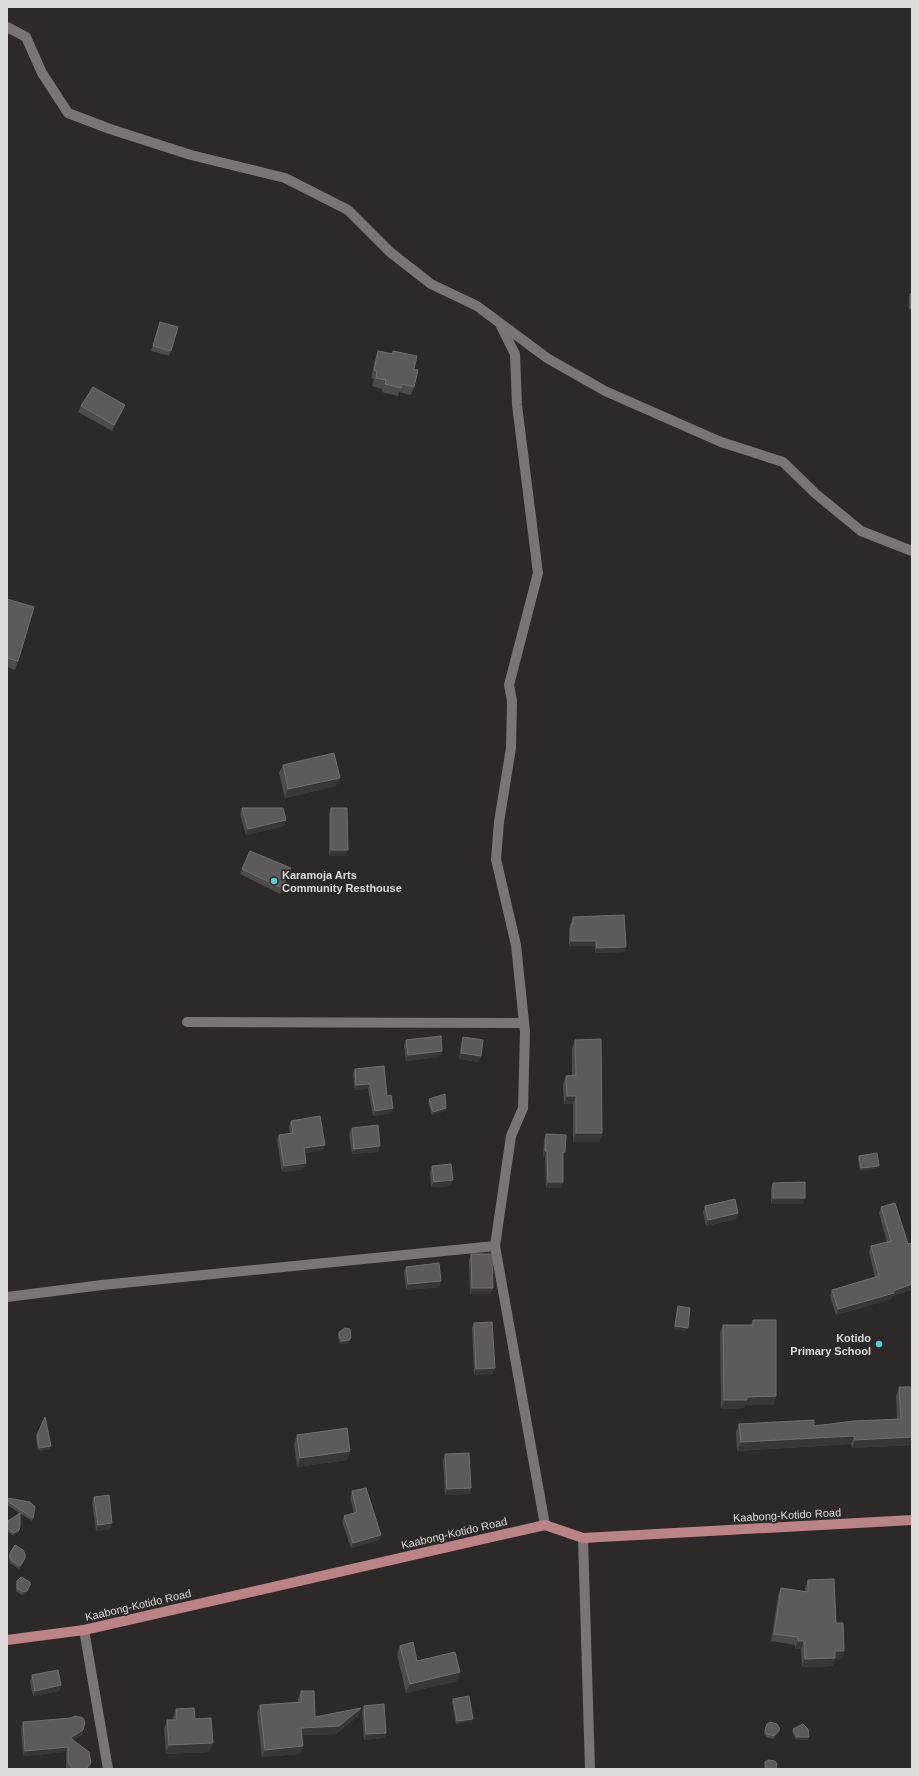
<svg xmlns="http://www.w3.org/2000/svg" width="919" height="1776" viewBox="0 0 919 1776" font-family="Helvetica,sans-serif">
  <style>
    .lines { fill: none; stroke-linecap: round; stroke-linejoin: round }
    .minor { stroke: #7a7474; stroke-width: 10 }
    .major { stroke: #ba8486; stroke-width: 10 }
    .wall { fill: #4e4a4a }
    .shaded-wall { fill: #3b3636 }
    .building { fill: #5d5a5a; stroke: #726e6e }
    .poi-dot { fill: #52ccd0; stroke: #2e2929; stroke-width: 1.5 }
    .labels { text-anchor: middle; stroke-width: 3.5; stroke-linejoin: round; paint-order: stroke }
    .poi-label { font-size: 11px; font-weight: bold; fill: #dedbdb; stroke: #2e2929; text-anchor: start }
    .street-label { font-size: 11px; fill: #dedbdb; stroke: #2e2929 }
  </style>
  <rect width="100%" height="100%" fill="#2e2929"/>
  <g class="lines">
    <g class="minor">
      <path d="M 7,27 L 26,37 L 42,73 L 68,113 L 110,129 L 191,155 L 285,178 L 348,210 L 390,252 L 431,284 L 477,306 L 547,358 L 605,391 L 721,442 L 783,462 L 816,494 L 861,531 L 912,551"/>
      <path d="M 187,1022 L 524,1023"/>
      <path d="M 495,1246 L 511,1136 L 523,1108 L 525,1032 L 516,945 L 496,859 L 499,822 L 511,748 L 512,701 L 509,685 L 538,573 L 517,405 L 515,354 L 501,326"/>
      <path d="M 7,1297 L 102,1285 L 495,1246 L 545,1525"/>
      <path d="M 583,1538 L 590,1769"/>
      <path d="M 84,1630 L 108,1769"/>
    </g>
    <path class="major" d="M 7,1640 L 84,1630 L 545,1525 L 583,1538 L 912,1520"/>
  </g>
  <g class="wall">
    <path d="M 910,294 L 912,310 L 909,310 L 909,297 Z"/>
    <path d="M 160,322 L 171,351 L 169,356 L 151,351 Z"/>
    <path d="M 378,351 L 392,354 L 393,351 L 414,369 L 414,387 L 411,395 L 399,392 L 398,396 L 382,392 L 382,389 L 372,386 L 374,379 L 371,378 L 375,359 Z"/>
    <path d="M 81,406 L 123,410 L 112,431 L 78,412 Z"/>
    <path d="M 7,599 L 18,661 L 15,670 L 7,667 Z"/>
    <path d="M 283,765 L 336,786 L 285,798 L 279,773 Z"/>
    <path d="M 242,808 L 286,820 L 284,826 L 246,835 L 240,814 Z"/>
    <path d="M 331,808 L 348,850 L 345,856 L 329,856 L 329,814 Z"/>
    <path d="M 291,868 L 280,894 L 240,874 L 242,869 Z"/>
    <path d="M 573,917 L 624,952 L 595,953 L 595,946 L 569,946 L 569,929 Z"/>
    <path d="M 463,1037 L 479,1062 L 459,1059 L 461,1043 Z"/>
    <path d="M 406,1040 L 440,1057 L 406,1061 L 404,1046 Z"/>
    <path d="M 575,1040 L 602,1133 L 599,1142 L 573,1142 L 573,1104 L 564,1104 L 563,1084 L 566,1076 L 572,1076 L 572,1048 Z"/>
    <path d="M 355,1069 L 387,1096 L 393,1108 L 392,1113 L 373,1116 L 368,1089 L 355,1090 L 353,1074 Z"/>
    <path d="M 429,1099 L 446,1108 L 445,1111 L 432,1115 L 428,1102 Z"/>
    <path d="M 291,1121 L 323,1150 L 305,1153 L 304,1169 L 282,1172 L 277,1140 L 279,1135 L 290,1133 L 289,1127 Z"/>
    <path d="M 352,1128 L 378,1152 L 352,1154 L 349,1134 Z"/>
    <path d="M 546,1134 L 563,1182 L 561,1188 L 546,1188 L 545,1157 L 543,1157 L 544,1140 Z"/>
    <path d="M 859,1156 L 878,1168 L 860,1171 L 858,1159 Z"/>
    <path d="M 432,1166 L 451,1186 L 431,1187 L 430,1172 Z"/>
    <path d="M 773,1183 L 803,1204 L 771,1204 L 771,1189 Z"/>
    <path d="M 705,1206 L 736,1219 L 706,1226 L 703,1212 Z"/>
    <path d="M 881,1207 L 908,1244 L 912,1243 L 912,1290 L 892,1296 L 891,1299 L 836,1315 L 830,1296 L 832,1290 L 875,1277 L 869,1252 L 871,1246 L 887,1242 L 879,1213 Z"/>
    <path d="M 471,1254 L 493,1288 L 490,1294 L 470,1294 L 469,1260 Z"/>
    <path d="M 406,1267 L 441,1281 L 439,1287 L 406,1290 L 404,1272 Z"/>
    <path d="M 678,1306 L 686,1331 L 674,1329 L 677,1309 Z"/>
    <path d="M 753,1320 L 776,1396 L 773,1405 L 745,1405 L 743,1408 L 721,1409 L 720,1334 L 723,1325 L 751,1325 Z"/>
    <path d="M 474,1323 L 493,1374 L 474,1375 L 472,1328 Z"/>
    <path d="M 339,1332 L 350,1340 L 348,1343 L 341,1344 L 339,1341 L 338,1335 Z"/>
    <path d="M 899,1387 L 912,1445 L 852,1448 L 851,1444 L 737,1451 L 736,1432 L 739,1424 L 814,1426 L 897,1419 L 896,1396 Z"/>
    <path d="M 37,1435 L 50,1449 L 38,1451 L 36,1438 Z"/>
    <path d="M 297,1435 L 347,1460 L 297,1467 L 294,1444 Z"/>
    <path d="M 445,1454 L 471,1488 L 469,1494 L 445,1495 L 443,1460 Z"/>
    <path d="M 352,1491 L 379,1540 L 351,1548 L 342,1521 L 344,1516 L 354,1513 L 350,1497 Z"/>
    <path d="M 94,1497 L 110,1529 L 96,1531 L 92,1502 Z"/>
    <path d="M 7,1498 L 33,1518 L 32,1521 L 7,1505 Z"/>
    <path d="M 8,1521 L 20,1526 L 18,1533 L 13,1536 L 7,1531 L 7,1523 Z"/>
    <path d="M 10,1553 L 25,1558 L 24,1561 L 19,1569 L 10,1563 L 9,1560 L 9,1556 Z"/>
    <path d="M 808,1580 L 836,1623 L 844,1651 L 842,1659 L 835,1659 L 832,1666 L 802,1667 L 801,1649 L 795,1649 L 795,1645 L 771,1641 L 778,1596 L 781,1588 L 805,1592 L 805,1588 Z"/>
    <path d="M 17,1581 L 29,1588 L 26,1594 L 22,1595 L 16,1591 L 16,1584 Z"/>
    <path d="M 400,1646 L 417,1661 L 457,1681 L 406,1693 L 397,1654 Z"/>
    <path d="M 32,1675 L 61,1685 L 59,1691 L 33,1696 L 30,1681 Z"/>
    <path d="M 301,1691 L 315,1717 L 361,1708 L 358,1716 L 336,1734 L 302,1735 L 300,1754 L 262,1757 L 257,1713 L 260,1705 L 298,1702 L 298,1699 Z"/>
    <path d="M 453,1699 L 472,1721 L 456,1724 L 452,1702 Z"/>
    <path d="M 364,1706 L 386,1733 L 384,1738 L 364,1740 L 362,1712 Z"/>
    <path d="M 176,1709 L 195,1719 L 213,1743 L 209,1752 L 166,1754 L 164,1729 L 167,1720 L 173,1720 L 173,1718 Z"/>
    <path d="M 23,1722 L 82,1735 L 73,1740 L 89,1768 L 88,1769 L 67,1769 L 66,1767 L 66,1752 L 23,1756 L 21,1728 Z"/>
    <path d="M 767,1724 L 780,1729 L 779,1732 L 773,1739 L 766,1737 L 764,1733 Z"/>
    <path d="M 793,1729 L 809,1737 L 808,1740 L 796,1740 L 792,1732 Z"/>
  </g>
  <g class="shaded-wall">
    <path d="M 910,308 L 912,308 L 912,310 L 909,310 Z"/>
    <path d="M 125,405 L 123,410 L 112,431 L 114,425 Z"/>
    <path d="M 340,778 L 336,786 L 285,798 L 288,789 Z"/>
    <path d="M 286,820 L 284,826 L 246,835 L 248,829 Z"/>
    <path d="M 331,850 L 348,850 L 345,856 L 329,856 Z"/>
    <path d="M 571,941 L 596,941 L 595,946 L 569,946 Z"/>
    <path d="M 626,947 L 624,952 L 595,953 L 597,948 Z"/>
    <path d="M 442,1051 L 440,1057 L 406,1061 L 408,1055 Z"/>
    <path d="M 461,1053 L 481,1056 L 479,1062 L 459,1059 Z"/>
    <path d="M 370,1084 L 368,1089 L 355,1090 L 356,1085 Z"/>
    <path d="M 567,1096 L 576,1096 L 573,1104 L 564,1104 Z"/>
    <path d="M 393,1108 L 392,1113 L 373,1116 L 375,1111 Z"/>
    <path d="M 446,1108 L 445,1111 L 432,1115 L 433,1112 Z"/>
    <path d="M 576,1133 L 602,1133 L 599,1142 L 573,1142 Z"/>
    <path d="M 325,1145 L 323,1150 L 302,1154 L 304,1148 Z"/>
    <path d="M 380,1146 L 378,1152 L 352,1154 L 354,1149 Z"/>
    <path d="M 545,1151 L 547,1151 L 545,1157 L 543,1157 Z"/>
    <path d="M 306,1163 L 304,1169 L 282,1172 L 284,1166 Z"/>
    <path d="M 879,1166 L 878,1168 L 860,1171 L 861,1168 Z"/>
    <path d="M 453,1180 L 451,1186 L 431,1187 L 434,1182 Z"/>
    <path d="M 548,1182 L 563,1182 L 561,1188 L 546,1188 Z"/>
    <path d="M 773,1198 L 805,1198 L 803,1204 L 771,1204 Z"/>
    <path d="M 738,1213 L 736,1219 L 706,1226 L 708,1220 Z"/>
    <path d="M 441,1281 L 439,1287 L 406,1290 L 408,1284 Z"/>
    <path d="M 912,1284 L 912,1290 L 892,1296 L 891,1299 L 836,1315 L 838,1309 Z"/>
    <path d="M 472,1288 L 493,1288 L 490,1294 L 470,1294 Z"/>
    <path d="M 675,1326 L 688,1328 L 686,1331 L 674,1329 Z"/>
    <path d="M 351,1338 L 350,1340 L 348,1343 L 341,1344 L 342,1341 Z"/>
    <path d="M 495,1368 L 493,1374 L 474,1375 L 476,1369 Z"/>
    <path d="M 776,1396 L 773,1405 L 745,1405 L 743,1408 L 721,1409 L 724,1400 L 747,1397 Z"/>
    <path d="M 854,1436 L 851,1444 L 737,1451 L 741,1442 Z"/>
    <path d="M 912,1437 L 912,1445 L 852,1448 L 855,1440 Z"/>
    <path d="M 51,1446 L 50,1449 L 38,1451 L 39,1448 Z"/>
    <path d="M 350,1451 L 347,1460 L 297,1467 L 300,1458 Z"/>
    <path d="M 471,1488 L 469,1494 L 445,1495 L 447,1489 Z"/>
    <path d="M 112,1523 L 110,1529 L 96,1531 L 98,1525 Z"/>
    <path d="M 19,1530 L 18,1533 L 13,1536 L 14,1533 Z"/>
    <path d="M 381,1535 L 379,1540 L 351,1548 L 353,1543 Z"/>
    <path d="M 30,1585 L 29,1588 L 26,1594 L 22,1595 L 23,1592 Z"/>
    <path d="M 798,1641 L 804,1641 L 801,1649 L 795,1649 Z"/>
    <path d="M 835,1651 L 844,1651 L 842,1659 L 835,1659 L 832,1666 L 802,1667 L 805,1659 Z"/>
    <path d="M 460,1672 L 457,1681 L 406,1693 L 410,1684 Z"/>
    <path d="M 61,1685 L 59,1691 L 33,1696 L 35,1691 Z"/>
    <path d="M 361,1708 L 358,1716 L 336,1734 L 299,1735 L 301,1728 Z"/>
    <path d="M 473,1719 L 472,1721 L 456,1724 L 457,1721 Z"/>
    <path d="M 780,1729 L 779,1732 L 773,1739 L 774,1736 Z"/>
    <path d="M 83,1730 L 82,1735 L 68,1743 L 70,1738 Z"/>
    <path d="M 386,1733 L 384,1738 L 364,1740 L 366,1734 Z"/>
    <path d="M 797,1737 L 809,1737 L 808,1740 L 796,1740 Z"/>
    <path d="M 213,1743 L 209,1752 L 166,1754 L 169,1745 Z"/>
    <path d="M 303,1746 L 300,1754 L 262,1757 L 265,1750 Z"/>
    <path d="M 68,1747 L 66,1752 L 23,1756 L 25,1751 Z"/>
    <path d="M 91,1763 L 88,1769 L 86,1769 Z"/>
  </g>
  <g class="building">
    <rect x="910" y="294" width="2" height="14"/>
    <path d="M 160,322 L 178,327 L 171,351 L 153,346 Z"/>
    <path d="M 378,351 L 393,354 L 393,351 L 417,356 L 414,369 L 418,370 L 414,387 L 402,384 L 401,388 L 385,384 L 386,380 L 376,378 L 377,371 L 374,370 Z"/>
    <path d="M 93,387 L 125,405 L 114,425 L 81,406 Z"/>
    <path d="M 7,599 L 34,607 L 18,661 L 7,658 Z"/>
    <path d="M 334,753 L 340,778 L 288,789 L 283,765 Z"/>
    <path d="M 242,808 L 283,808 L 286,820 L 248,829 Z"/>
    <path d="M 331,808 L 347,808 L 348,850 L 331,850 Z"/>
    <path d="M 250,851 L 291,868 L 282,888 L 242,869 Z"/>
    <path d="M 624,915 L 626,947 L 597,948 L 596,941 L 571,941 L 571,924 L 573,924 L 573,917 Z"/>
    <path d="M 441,1036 L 442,1051 L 408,1055 L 406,1040 Z"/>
    <path d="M 463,1037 L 483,1040 L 481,1056 L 461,1053 Z"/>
    <path d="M 601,1039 L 602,1133 L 576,1133 L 576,1096 L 567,1096 L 566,1076 L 576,1075 L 575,1040 Z"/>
    <path d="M 384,1066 L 387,1096 L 391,1095 L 393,1108 L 375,1111 L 370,1084 L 356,1085 L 355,1069 Z"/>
    <path d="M 445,1094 L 446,1108 L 433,1112 L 429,1099 Z"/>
    <path d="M 320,1116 L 325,1145 L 304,1148 L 306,1163 L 284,1166 L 279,1135 L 293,1133 L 291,1121 Z"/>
    <path d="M 378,1125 L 380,1146 L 354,1149 L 352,1128 Z"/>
    <path d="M 546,1134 L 566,1135 L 565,1152 L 563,1152 L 563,1182 L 548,1182 L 547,1151 L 545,1151 Z"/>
    <path d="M 877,1153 L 879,1166 L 861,1168 L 859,1156 Z"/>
    <path d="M 451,1164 L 453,1180 L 434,1182 L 432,1166 Z"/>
    <path d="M 805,1182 L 805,1198 L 773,1198 L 773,1183 Z"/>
    <path d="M 735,1199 L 738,1213 L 708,1220 L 705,1206 Z"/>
    <path d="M 895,1203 L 908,1244 L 912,1243 L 912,1284 L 893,1291 L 894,1293 L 838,1309 L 832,1290 L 879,1276 L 871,1246 L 891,1241 L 881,1207 Z"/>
    <path d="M 471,1254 L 492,1254 L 493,1288 L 472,1288 Z"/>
    <path d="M 439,1263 L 441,1281 L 408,1284 L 406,1267 Z"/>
    <path d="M 678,1306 L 690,1308 L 688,1328 L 675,1326 Z"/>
    <path d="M 753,1320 L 776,1320 L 776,1396 L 747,1397 L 747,1400 L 724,1400 L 723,1325 L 753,1325 Z"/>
    <path d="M 492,1322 L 495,1368 L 476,1369 L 474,1323 Z"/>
    <path d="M 345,1328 L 350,1329 L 351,1338 L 349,1340 L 342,1341 L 340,1338 L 339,1332 Z"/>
    <path d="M 899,1387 L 912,1387 L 912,1437 L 855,1440 L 854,1436 L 741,1442 L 739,1424 L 814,1420 L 814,1426 L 854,1421 L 901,1419 Z"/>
    <path d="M 45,1417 L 51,1446 L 39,1448 L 37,1435 Z"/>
    <path d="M 347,1428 L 350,1451 L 300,1458 L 297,1435 Z"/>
    <path d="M 469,1453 L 471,1488 L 447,1489 L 445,1454 Z"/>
    <path d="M 366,1488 L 381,1535 L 353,1543 L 344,1516 L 357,1512 L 352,1491 Z"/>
    <path d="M 109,1495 L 112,1523 L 98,1525 L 94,1497 Z"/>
    <path d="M 7,1498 L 30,1502 L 35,1507 L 33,1518 L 7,1501 Z"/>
    <path d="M 20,1513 L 20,1526 L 19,1530 L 14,1533 L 7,1528 L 8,1521 Z"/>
    <path d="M 15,1545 L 23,1550 L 25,1554 L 25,1558 L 20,1566 L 12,1561 L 10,1557 L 10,1553 Z"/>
    <path d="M 21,1577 L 30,1582 L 30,1585 L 27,1591 L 23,1592 L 17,1588 L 17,1581 Z"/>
    <path d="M 834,1579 L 836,1623 L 843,1623 L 844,1651 L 835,1651 L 835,1658 L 805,1659 L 804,1641 L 798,1641 L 798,1637 L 774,1634 L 781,1588 L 808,1592 L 808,1580 Z"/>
    <path d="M 413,1642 L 417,1661 L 455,1652 L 460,1672 L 410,1684 L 400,1646 Z"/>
    <path d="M 58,1670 L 61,1685 L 35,1691 L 32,1675 Z"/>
    <path d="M 301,1691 L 314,1691 L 315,1717 L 361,1708 L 339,1726 L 301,1728 L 303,1746 L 265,1750 L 260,1705 L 301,1702 Z"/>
    <path d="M 469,1696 L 473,1719 L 457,1721 L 453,1699 Z"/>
    <path d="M 384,1704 L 386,1733 L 366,1734 L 364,1706 Z"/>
    <path d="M 194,1708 L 195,1719 L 211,1718 L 213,1743 L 169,1745 L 167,1720 L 177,1720 L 176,1709 Z"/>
    <path d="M 75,1716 L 83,1718 L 85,1722 L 83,1730 L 70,1738 L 89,1752 L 91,1763 L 86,1769 L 73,1769 L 68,1762 L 68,1747 L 25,1751 L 23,1722 L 71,1718 Z"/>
    <path d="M 770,1722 L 777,1724 L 780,1729 L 774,1736 L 767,1734 L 765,1730 L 767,1724 Z"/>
    <path d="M 803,1724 L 808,1729 L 809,1737 L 797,1737 L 793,1729 Z"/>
    <path d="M 768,1760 L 775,1761 L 777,1764 L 776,1769 L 765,1769 L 765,1762 Z"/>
  </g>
  <g class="poi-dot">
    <circle cx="274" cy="881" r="4"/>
    <circle cx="879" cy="1344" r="4"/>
  </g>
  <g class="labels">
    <g class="poi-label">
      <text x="282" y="879">Karamoja Arts<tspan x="282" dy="13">Community Resthouse</tspan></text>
      <text x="871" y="1342" text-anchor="end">Kotido<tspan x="871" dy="13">Primary School</tspan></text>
    </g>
    <g class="street-label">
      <text transform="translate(787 1515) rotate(-3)" y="4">Kaabong-Kotido Road</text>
      <text transform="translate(454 1533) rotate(-13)" y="4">Kaabong-Kotido Road</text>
      <text transform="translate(138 1605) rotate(-13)" y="4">Kaabong-Kotido Road</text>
    </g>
  </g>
  <rect width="919" height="1776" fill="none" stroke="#dedbdb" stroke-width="16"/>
</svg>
